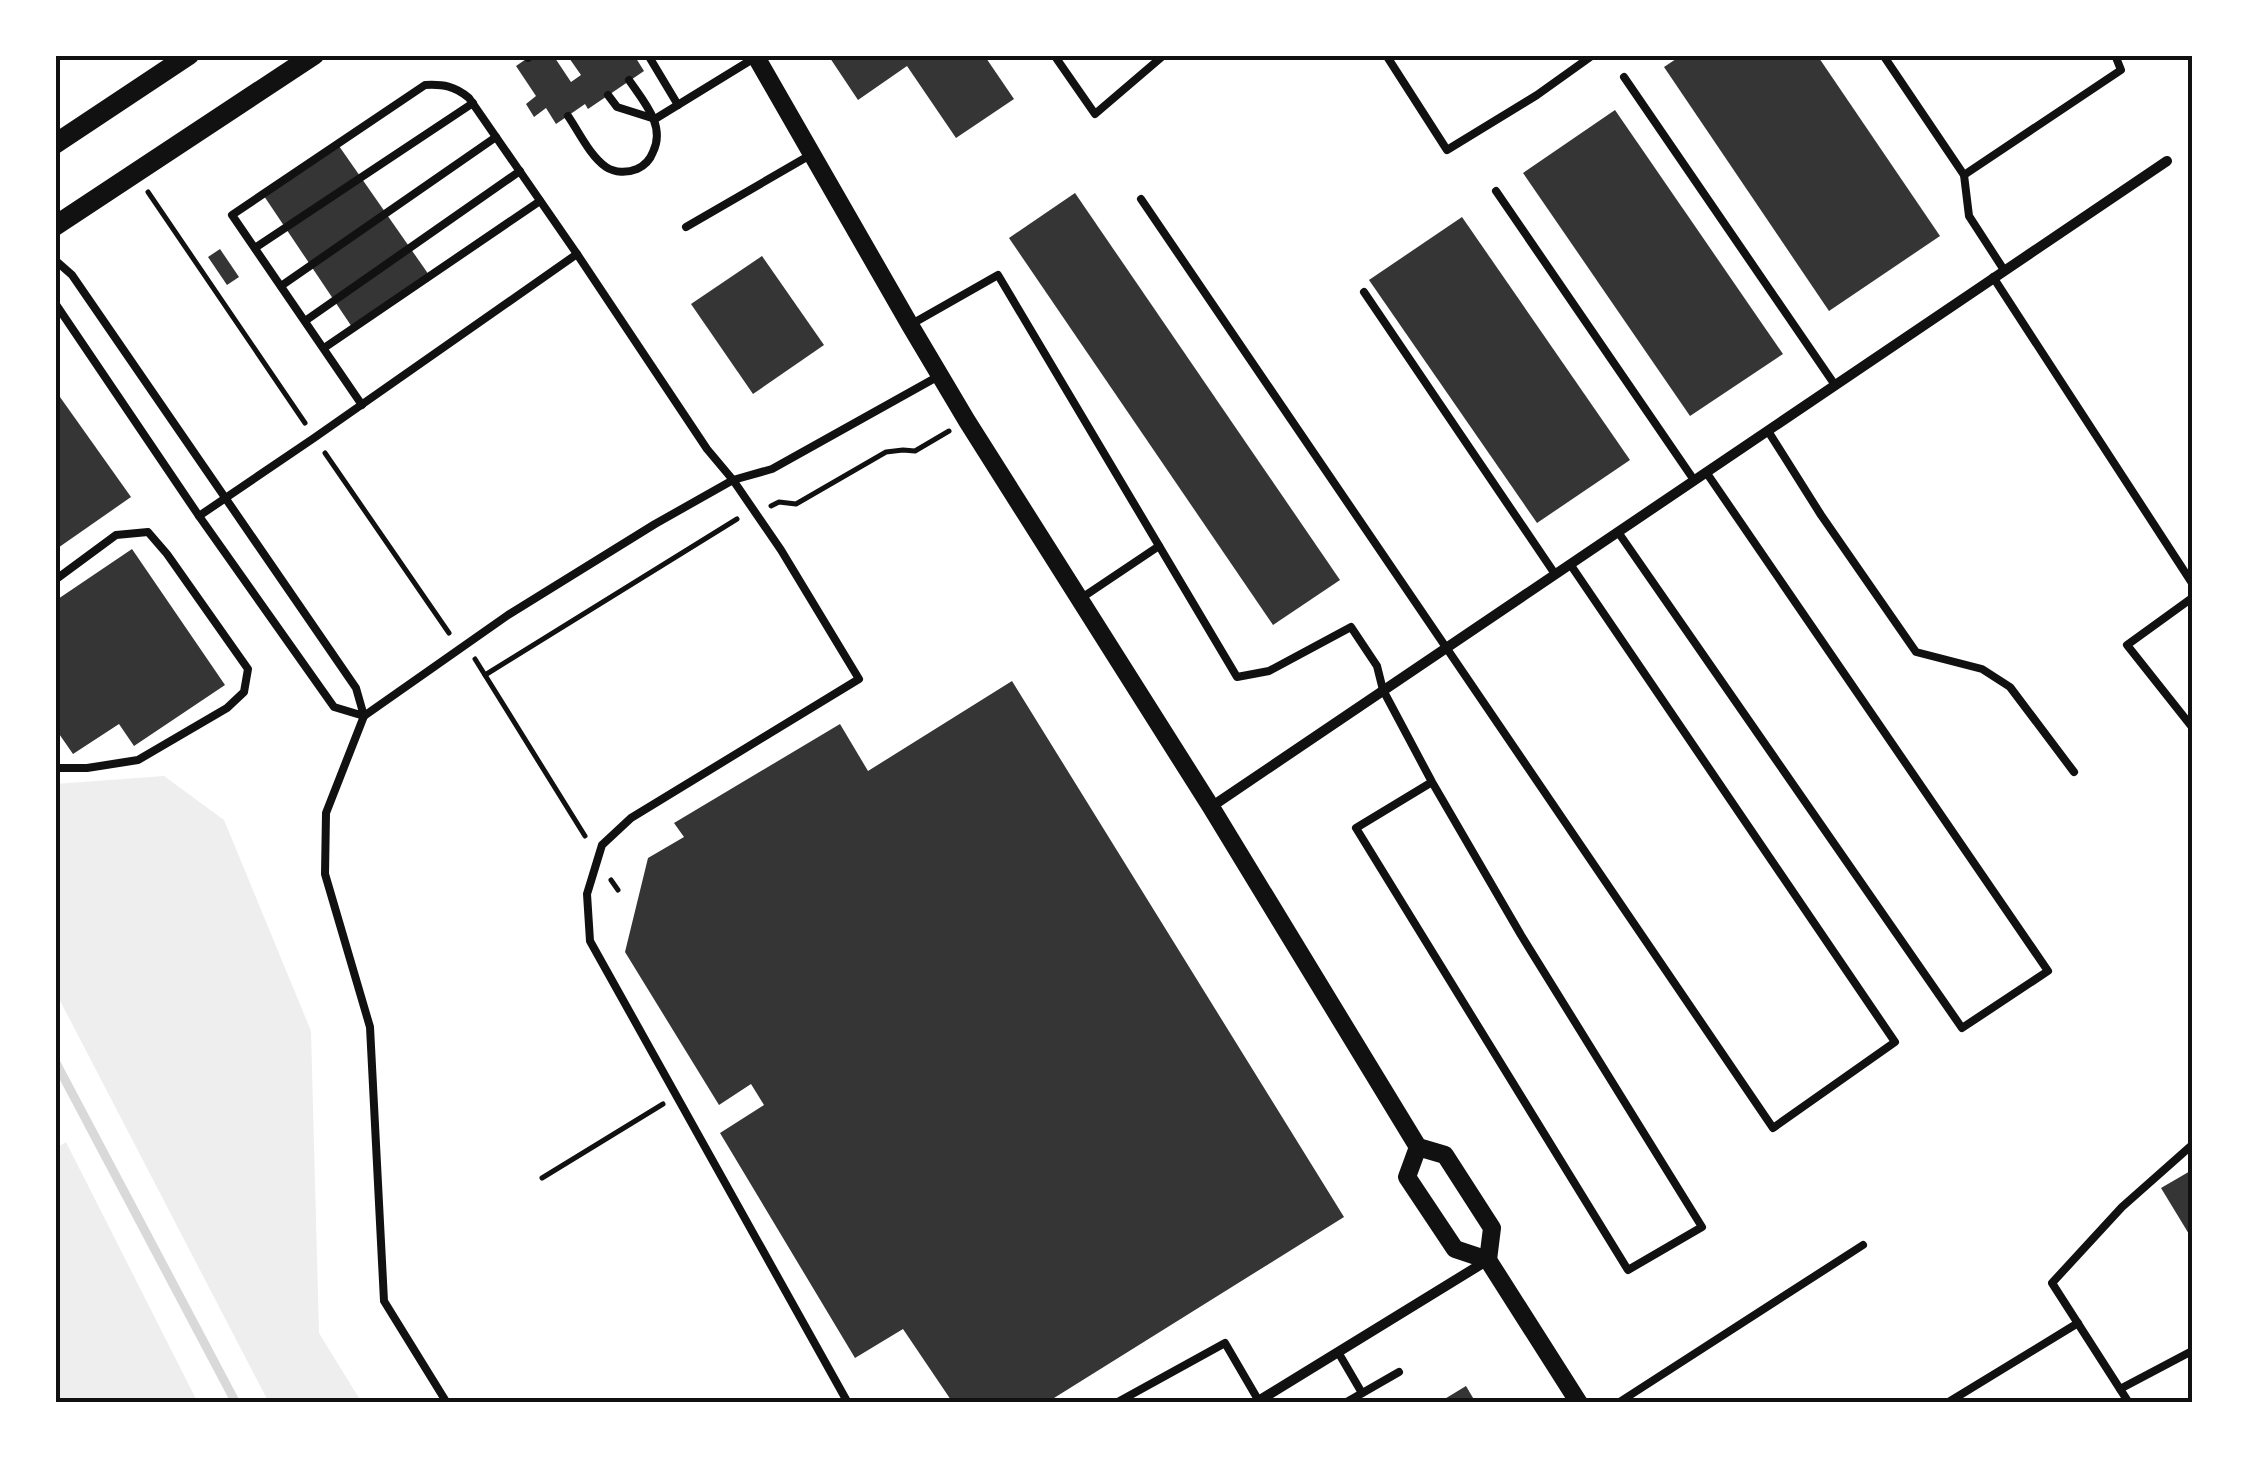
<svg xmlns="http://www.w3.org/2000/svg" width="2247" height="1458" viewBox="0 0 2247 1458" font-family="Overpass,sans-serif">
  <style>
    .green { fill: #eee }
    .lines { fill: none; stroke-linecap: round; stroke-linejoin: round }
    .stream { stroke: #d9d9d9; stroke-width: 9 }
    .building { fill: #353535 }
    .path { stroke: #111; stroke-width: 5 }
    .service { stroke: #111; stroke-width: 8 }
    .minor { stroke: #111; stroke-width: 10 }
    .tertiary { stroke: #111; stroke-width: 18 }
    .secondary { stroke: #111; stroke-width: 20 }
    .neatline { fill: none; stroke: #111; stroke-width: 4 }
  </style>
  <rect width="100%" height="100%" fill="#fff"/>
  <g class="green">
    <path d="M 164,776 L 224,820 L 311,1031 L 319,1333 L 362,1403 L 269,1403 L 55,991 L 55,784 Z"/>
    <path d="M 66,1142 L 198,1403 L 55,1403 L 55,1149 Z"/>
  </g>
  <g class="lines">
    <path class="stream" d="M 55,1061 L 236,1403"/>
  </g>
  <g class="building">
    <path d="M 532,55 L 553,55 L 571,82 L 581,75 L 567,55 L 634,55 L 644,71 L 588,109 L 585,104 L 556,124 L 546,108 L 534,117 L 526,104 L 536,96 L 516,66 Z"/>
    <path d="M 828,55 L 984,55 L 1014,99 L 956,138 L 907,66 L 858,100 Z"/>
    <path d="M 1682,55 L 1817,55 L 1940,236 L 1829,311 L 1664,67 Z"/>
    <path d="M 1615,110 L 1783,354 L 1690,416 L 1523,173 Z"/>
    <path d="M 339,146 L 429,275 L 352,327 L 264,196 Z"/>
    <path d="M 1075,193 L 1340,580 L 1273,625 L 1009,238 Z"/>
    <path d="M 1462,217 L 1630,460 L 1537,523 L 1369,280 Z"/>
    <path d="M 220,249 L 239,277 L 227,285 L 208,257 Z"/>
    <path d="M 762,256 L 824,345 L 753,394 L 691,304 Z"/>
    <path d="M 55,390 L 131,497 L 55,550 Z"/>
    <path d="M 132,549 L 225,685 L 134,746 L 119,724 L 73,754 L 55,728 L 55,601 Z"/>
    <path d="M 1012,681 L 1344,1217 L 1046,1403 L 953,1403 L 903,1329 L 855,1358 L 720,1133 L 764,1105 L 751,1084 L 719,1105 L 625,952 L 648,858 L 684,837 L 674,823 L 840,724 L 868,771 Z"/>
    <path d="M 2192,1170 L 2192,1239 L 2161,1188 Z"/>
    <path d="M 1466,1386 L 1476,1403 L 1438,1403 Z"/>
  </g>
  <g class="lines">
    <g class="path">
      <path d="M 148,192 L 305,423"/>
      <path d="M 325,453 L 449,633"/>
      <path d="M 771,506 L 779,502 L 796,504 L 886,452 L 903,450 L 915,451 L 949,431"/>
      <path d="M 475,659 L 585,836"/>
      <path d="M 485,675 L 737,519"/>
      <path d="M 611,880 L 618,890"/>
      <path d="M 542,1178 L 663,1104"/>
    </g>
    <g class="service">
      <path d="M 527,55 L 528,58"/>
      <path d="M 648,55 L 678,105"/>
      <path d="M 1054,55 L 1095,114 L 1164,55"/>
      <path d="M 1386,55 L 1447,150 L 1537,95 L 1593,55"/>
      <path d="M 1883,55 L 1964,175 L 2121,70 L 2115,55"/>
      <path d="M 1624,77 L 1835,385"/>
      <path d="M 608,95 L 617,107 L 655,119"/>
      <path d="M 568,116 C 579,132 590,156 606,167 C 615,173 627,173 637,169 C 646,165 650,160 653,152 C 666,126 644,102 629,80"/>
      <path d="M 655,119 L 756,57"/>
      <path d="M 1964,175 L 1969,216 L 2004,270"/>
      <path d="M 1496,191 L 1694,480"/>
      <path d="M 1141,199 L 1773,1128 L 1895,1042 L 1570,564"/>
      <path d="M 686,227 L 812,154"/>
      <path d="M 255,248 L 473,103"/>
      <path d="M 55,260 L 72,275 L 356,688 L 364,716 L 334,707 L 199,516 L 55,303"/>
      <path d="M 1993,277 L 2192,583"/>
      <path d="M 281,286 L 496,137"/>
      <path d="M 1364,292 L 1555,574"/>
      <path d="M 305,321 L 520,171"/>
      <path d="M 910,325 L 998,275 L 1237,677 L 1269,671 L 1351,627 L 1377,666 L 1383,690 L 1432,782 L 1521,935 L 1702,1227 L 1628,1270 L 1356,828 L 1432,782"/>
      <path d="M 324,348 L 540,201"/>
      <path d="M 362,405 L 232,215 L 425,85 C 443,84 455,86 469,98 L 577,254"/>
      <path d="M 1768,431 L 1821,515 L 1916,652 L 1982,669 L 2010,687 L 2074,772"/>
      <path d="M 199,516 L 314,438 L 577,254 L 707,449 L 733,480 L 781,550 L 859,679 L 631,818 L 602,845 L 587,894 L 590,941 L 848,1403"/>
      <path d="M 1618,532 L 1962,1028 L 2048,971 L 1706,472"/>
      <path d="M 55,580 L 116,535 L 148,532 L 167,554 L 248,669 L 244,692 L 227,708 L 138,760 L 87,768 L 55,768"/>
      <path d="M 2192,598 L 2127,645 L 2192,727"/>
      <path d="M 1080,599 L 1159,546"/>
      <path d="M 1338,1352 L 1362,1393"/>
      <path d="M 2120,1389 L 2192,1351"/>
      <path d="M 447,1403 L 384,1301 L 370,1027 L 325,874 L 326,813 L 364,716 L 508,615 L 655,524 L 733,480 L 772,469 L 937,377"/>
      <path d="M 1116,1403 L 1225,1343 L 1260,1403"/>
      <path d="M 1345,1403 L 1399,1372"/>
      <path d="M 1618,1403 L 1863,1245"/>
      <path d="M 1947,1403 L 2078,1323"/>
      <path d="M 2129,1403 L 2052,1283 L 2122,1207 L 2192,1145"/>
    </g>
    <g class="minor">
      <path d="M 1211,807 L 2167,161"/>
      <path d="M 1255,1403 L 1488,1260"/>
    </g>
    <g class="tertiary">
      <path d="M 755,55 L 910,325 L 967,421 L 1211,807 L 1418,1147 L 1445,1155 L 1492,1228 L 1488,1260 L 1455,1249 L 1407,1177 L 1418,1147"/>
      <path d="M 1488,1260 L 1579,1403"/>
    </g>
    <g class="secondary">
      <path d="M 55,144 L 189,55"/>
      <path d="M 55,226 L 314,55"/>
    </g>
  </g>
  <rect width="2247" height="1458" fill="none" stroke="#ffffff" stroke-width="115"/>
  <rect x="58" y="58" width="2132" height="1342" class="neatline"/>
</svg>
